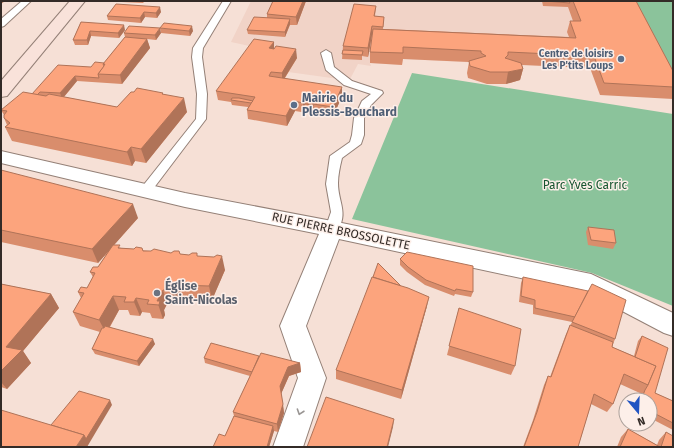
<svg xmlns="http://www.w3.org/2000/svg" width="674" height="448" viewBox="0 0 674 448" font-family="'Fira Sans',sans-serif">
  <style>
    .built { fill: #f1d3c7 }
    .green { fill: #8bc39b }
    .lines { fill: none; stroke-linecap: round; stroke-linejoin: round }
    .lane-casing { stroke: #948077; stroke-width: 2 }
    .street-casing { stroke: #948077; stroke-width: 2 }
    .secondary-casing { stroke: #948077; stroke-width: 2 }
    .lane { fill: #fff; fill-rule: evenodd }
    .street { fill: #fff; fill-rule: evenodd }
    .secondary { fill: #f9e2da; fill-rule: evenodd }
    .wall { fill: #d98d6c }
    .shaded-wall { fill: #b07358 }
    .building { fill: #fca47d; stroke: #b07358 }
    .oneway { stroke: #999593 }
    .service-dot { fill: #5c6f8a; stroke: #fdefe9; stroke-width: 1.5 }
    .worship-dot { fill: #6b7280; stroke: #fdefe9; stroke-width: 1.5 }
    .labels { text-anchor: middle; stroke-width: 3; stroke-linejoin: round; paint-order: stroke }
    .far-service-label { font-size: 10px; font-weight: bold; fill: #4e5e75; stroke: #fdefe9; text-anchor: end }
    .service-label { font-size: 12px; font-weight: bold; fill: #4e5e75; stroke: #fdefe9; text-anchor: start }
    .park-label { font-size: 12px; fill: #175530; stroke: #fdefe9 }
    .street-label { font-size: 12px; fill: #332b27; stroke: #fdefe9 }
    .worship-label { font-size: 12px; font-weight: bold; fill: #5b616d; stroke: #fdefe9; text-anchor: start }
  </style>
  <rect width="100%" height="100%" fill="#f6e0d6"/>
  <path class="built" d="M 251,1 L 626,1 L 590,68 L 403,59 L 402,65 L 370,63 L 371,66 L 358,64 L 348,83 L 338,82 L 339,79 L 288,72 L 254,47 L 231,42 Z"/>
  <g class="green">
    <path d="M 626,1 L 673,1 L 673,94 Z"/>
    <path d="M 412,73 L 673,114 L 673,306 L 592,273 L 352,219 Z"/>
  </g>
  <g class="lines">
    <g class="lane-casing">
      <g id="lane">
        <path d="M 22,1 L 31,1 L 4,26 L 1,27 L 1,19 Z"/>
        <path d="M 223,1 L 231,1 L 203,48 L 202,57 L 207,94 L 206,119 L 150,193 L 146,194 L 142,193 L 140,190 L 142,187 L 196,119 L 197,94 L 192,57 L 193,48 Z"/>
        <path d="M 326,50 L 331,53 L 334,67 L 352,81 L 382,91 L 383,93 L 371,105 L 364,118 L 364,135 L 361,144 L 342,158 C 340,166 338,175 338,183 C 338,203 349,212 337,232 L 332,234 L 327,232 L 325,229 L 331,212 L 326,184 L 330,156 L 350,142 L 352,135 L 354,118 L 362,101 L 371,94 L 344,85 L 326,70 L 321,53 Z"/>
      </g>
    </g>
    <g class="street-casing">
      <path id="street" d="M 1,151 L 185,193 L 332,221 L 591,274 L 673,313 L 673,336 L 664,333 L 586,292 L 339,239 L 306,326 L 326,378 L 303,447 L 273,447 L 298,378 L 280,326 L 319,234 L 185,207 L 1,163 Z"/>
    </g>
    <g class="secondary-casing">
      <path id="secondary" d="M 70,1 L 85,1 L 7,96 L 1,97 L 1,81 Z"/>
    </g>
    <use href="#lane" class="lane"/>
    <use href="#street" class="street"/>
    <use href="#secondary" class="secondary"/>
  </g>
  <g class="wall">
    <path d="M 121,1 L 145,1 L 143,3 L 121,2 Z"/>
    <path d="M 273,1 L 306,1 L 297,25 L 290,25 L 285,37 L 248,34 L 247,30 L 267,18 L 267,14 Z"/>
    <path d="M 542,1 L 636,1 L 673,71 L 673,99 L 600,95 L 590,68 L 522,65 L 523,69 L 520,80 L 506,84 L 487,84 L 468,78 L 467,73 L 469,62 L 403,59 L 402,65 L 370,63 L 370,52 L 373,35 L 372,35 L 368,57 L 362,56 L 362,60 L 342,59 L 343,46 L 376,6 L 375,16 L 384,17 L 383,29 L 569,37 L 567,32 L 570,21 L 573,21 L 568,7 L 543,6 Z"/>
    <path d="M 116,4 L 161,12 L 157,18 L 145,17 L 141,23 L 108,20 L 107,16 Z"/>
    <path d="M 81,22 L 125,30 L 119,38 L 91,36 L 88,45 L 75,45 L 73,40 Z"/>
    <path d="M 160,28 L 193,31 L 190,36 L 161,33 Z"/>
    <path d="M 124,33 L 161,33 L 156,40 L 147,39 L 150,48 L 122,84 L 77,81 L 64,97 L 117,107 L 134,92 L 163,94 L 187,112 L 146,163 L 135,161 L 132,166 L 12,141 L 5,127 L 7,125 L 4,118 L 4,115 L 1,110 L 32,94 L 91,67 L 104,63 L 125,37 Z"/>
    <path d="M 274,42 L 274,48 L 297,58 L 285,78 L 342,96 L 333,117 L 295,111 L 287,126 L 248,119 L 247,110 L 248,107 L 232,105 L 231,102 L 218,100 L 216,91 Z"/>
    <path d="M 1,170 L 138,218 L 114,245 L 121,248 L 198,256 L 225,270 L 212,300 L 182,299 L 176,305 L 167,304 L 164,310 L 165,315 L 163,319 L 152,318 L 150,313 L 142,312 L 140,316 L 130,315 L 128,310 L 119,310 L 110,327 L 155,344 L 139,366 L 95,354 L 92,349 L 100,332 L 80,326 L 73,312 L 81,298 L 78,292 L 87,288 L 93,277 L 90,272 L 98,267 L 108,252 L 98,263 L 1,242 Z"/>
    <path d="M 588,227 L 616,243 L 613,249 L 588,245 L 586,232 Z"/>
    <path d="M 400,259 L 473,292 L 471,297 L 455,294 L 454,296 L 425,285 L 407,272 L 400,265 Z"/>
    <path d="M 523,277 L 615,339 L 612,347 L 634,356 L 638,341 L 642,336 L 655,393 L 673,401 L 673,430 L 650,418 L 650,400 L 639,400 L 642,394 L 620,384 L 613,404 L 607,412 L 591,404 L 578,447 L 523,447 L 533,420 L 544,385 L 548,376 L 550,377 L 566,334 L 572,322 L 533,314 L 533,305 L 519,302 L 521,283 Z"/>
    <path d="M 1,284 L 51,294 L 59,308 L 23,351 L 31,363 L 7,389 L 1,387 Z"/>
    <path d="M 401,286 L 427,306 L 401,399 L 336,379 L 336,370 Z"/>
    <path d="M 459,308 L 515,366 L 511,375 L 447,355 Z"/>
    <path d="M 259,356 L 300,363 L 301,372 L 289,376 L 281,394 L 284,413 L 278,432 L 274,431 L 269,447 L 213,447 L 225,436 L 234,416 L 233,412 L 250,376 L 205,363 L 204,358 Z"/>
    <path d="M 628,429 L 657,445 L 659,440 L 666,432 L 673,447 L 617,447 L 621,437 Z"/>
  </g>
  <g class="shaded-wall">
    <path d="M 1,1 L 5,1 L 1,4 Z"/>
    <path d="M 303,1 L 306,1 L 297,25 L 296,17 Z"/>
    <path d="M 160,7 L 161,12 L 157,18 L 156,13 Z"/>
    <path d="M 144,12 L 145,17 L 141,23 L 140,18 Z"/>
    <path d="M 290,19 L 290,24 L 285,37 L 285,32 Z"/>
    <path d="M 124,25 L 125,30 L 119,38 L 118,33 Z"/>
    <path d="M 192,26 L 193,31 L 190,36 L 189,31 Z"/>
    <path d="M 372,26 L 372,35 L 368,57 L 368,48 Z"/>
    <path d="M 160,28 L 161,33 L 156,40 L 155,35 Z"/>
    <path d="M 90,31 L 91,36 L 88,45 L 87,40 Z"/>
    <path d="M 147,39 L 150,48 L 122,84 L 120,75 Z"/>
    <path d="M 274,42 L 274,51 L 269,48 Z"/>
    <path d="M 296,49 L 297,58 L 282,82 L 282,73 Z"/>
    <path d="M 523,69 L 520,80 L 506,84 L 508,72 Z"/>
    <path d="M 75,76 L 77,81 L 62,99 L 60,93 Z"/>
    <path d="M 342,87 L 342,96 L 333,117 L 333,107 Z"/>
    <path d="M 184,98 L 187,112 L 146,163 L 141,149 Z"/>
    <path d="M 305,100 L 305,107 L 303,107 L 303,103 Z"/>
    <path d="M 294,101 L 295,111 L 287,126 L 286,116 Z"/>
    <path d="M 131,147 L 135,161 L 132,166 L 127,152 Z"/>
    <path d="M 133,204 L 138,218 L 98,263 L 92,249 Z"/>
    <path d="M 222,256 L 225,270 L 212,300 L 209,286 Z"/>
    <path d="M 178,285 L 182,299 L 176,305 L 172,291 Z"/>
    <path d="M 163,290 L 167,304 L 164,310 L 165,315 L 163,319 L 157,301 Z"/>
    <path d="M 51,294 L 59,308 L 23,351 L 31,363 L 7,389 L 1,382 L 1,371 L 6,347 Z"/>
    <path d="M 113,296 L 119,310 L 106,333 L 99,320 Z"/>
    <path d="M 429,297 L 427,306 L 401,399 L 402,390 Z"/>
    <path d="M 136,298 L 142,312 L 140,316 L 134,302 Z"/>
    <path d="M 153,339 L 155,344 L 139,366 L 137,361 Z"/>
    <path d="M 300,363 L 301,372 L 289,376 L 281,394 L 280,386 L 288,367 Z"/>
    <path d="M 110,400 L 112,405 L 87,447 L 76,447 L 84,435 Z"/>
    <path d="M 283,404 L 284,413 L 278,432 L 277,424 Z"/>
    <path d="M 394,419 L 393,427 L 388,447 L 387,447 Z"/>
    <path d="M 273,426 L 274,431 L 269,447 L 267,447 Z"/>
  </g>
  <g class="building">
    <path d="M 273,1 L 303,1 L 296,17 L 267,14 Z"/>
    <path d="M 544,1 L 569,1 L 570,3 L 545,1 Z"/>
    <path d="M 573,1 L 636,1 L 673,71 L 673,87 L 604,83 L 594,56 L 508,52 L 508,55 L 505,58 L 521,63 L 523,69 L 508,72 L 490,72 L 470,66 L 469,61 L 486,56 L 481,53 L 481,51 L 403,47 L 403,53 L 370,52 L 373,29 L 576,38 L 570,21 L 581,21 Z"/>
    <path d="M 116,4 L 160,7 L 156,13 L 144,12 L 140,18 L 107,16 Z"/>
    <path d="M 354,4 L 376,6 L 374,16 L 384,17 L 383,27 L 372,26 L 368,48 L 343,46 Z"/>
    <path d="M 254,17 L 290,19 L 285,32 L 247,30 Z"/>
    <path d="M 81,22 L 124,25 L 118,33 L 90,31 L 87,40 L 73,40 Z"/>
    <path d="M 164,23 L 192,26 L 189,31 L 160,28 Z"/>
    <path d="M 129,26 L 160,28 L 155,35 L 124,33 Z"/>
    <path d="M 125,37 L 147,39 L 120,75 L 98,74 L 105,64 L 103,64 Z"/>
    <path d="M 254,39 L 274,42 L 269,48 L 274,49 L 276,46 L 296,49 L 282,73 L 271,72 L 269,76 L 342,87 L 333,107 L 313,104 L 315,102 L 305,100 L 303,103 L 294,101 L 286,116 L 247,110 L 255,97 L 216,91 Z"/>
    <path d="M 343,50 L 363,51 L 362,55 L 342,54 Z"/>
    <path d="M 95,62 L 104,63 L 103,64 L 104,66 L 98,74 L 99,78 L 75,76 L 60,93 L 40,92 L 37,95 L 32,94 L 58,65 L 91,67 Z"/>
    <path d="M 137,88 L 163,93 L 162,94 L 184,98 L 141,149 L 131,147 L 127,152 L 5,127 L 10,123 L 4,118 L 4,115 L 7,111 L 1,110 L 23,92 L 46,96 L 49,94 L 117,107 L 131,92 L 134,92 Z"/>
    <path d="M 232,98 L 239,98 L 253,101 L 251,103 L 231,100 Z"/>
    <path d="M 305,104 L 313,105 L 313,109 L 303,107 Z"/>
    <path d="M 1,170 L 133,204 L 92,249 L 1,230 Z"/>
    <path d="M 588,227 L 614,230 L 616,243 L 591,240 Z"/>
    <path d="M 113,245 L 120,245 L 118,248 L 134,249 L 136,247 L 142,248 L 143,251 L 151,251 L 154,249 L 171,253 L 174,251 L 179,251 L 180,254 L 189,255 L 192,253 L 197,253 L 197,256 L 214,257 L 217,255 L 222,256 L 209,286 L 178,285 L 172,291 L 163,290 L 157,301 L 160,301 L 159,305 L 147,304 L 149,300 L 136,298 L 134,302 L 124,302 L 126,297 L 113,296 L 99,320 L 73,312 L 84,293 L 78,292 L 81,287 L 87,288 L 95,273 L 90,272 L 93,267 L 98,267 Z"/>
    <path d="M 407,252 L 473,266 L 473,292 L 456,289 L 455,291 L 426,280 L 408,267 L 400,259 Z"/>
    <path d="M 378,263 L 401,286 L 373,277 Z"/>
    <path d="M 372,277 L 408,288 L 429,297 L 402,390 L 336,370 Z"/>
    <path d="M 523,277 L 588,291 L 575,317 L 535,308 L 535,300 L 521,296 Z"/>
    <path d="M 1,284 L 51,294 L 6,347 L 22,350 L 1,371 Z"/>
    <path d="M 592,284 L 626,300 L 615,339 L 572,322 Z"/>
    <path d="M 459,308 L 521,329 L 515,366 L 449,346 Z"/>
    <path d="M 570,325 L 613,342 L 612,347 L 656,366 L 648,385 L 624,374 L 613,404 L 594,394 L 578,447 L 524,447 L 537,412 L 548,376 L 551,377 Z"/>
    <path d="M 105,326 L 153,339 L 137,361 L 92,349 L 102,328 L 104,328 Z"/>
    <path d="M 642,336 L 668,348 L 655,393 L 673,401 L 673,423 L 650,411 L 650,400 L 641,400 L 645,390 L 648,385 L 656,366 L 635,357 Z"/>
    <path d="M 211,343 L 259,356 L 252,372 L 204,358 Z"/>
    <path d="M 261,353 L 300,363 L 288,367 L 280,386 L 283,404 L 277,424 L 233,412 Z"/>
    <path d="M 79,391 L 110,400 L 86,439 L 84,435 L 51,425 Z"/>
    <path d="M 326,397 L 394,419 L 387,447 L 307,447 Z"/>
    <path d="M 1,410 L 84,435 L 76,447 L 1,447 Z"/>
    <path d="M 234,416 L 273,426 L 267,447 L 213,447 L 219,434 L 225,436 Z"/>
    <path d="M 628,429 L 660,447 L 620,447 Z"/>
    <path d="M 666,432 L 673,436 L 673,447 L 661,447 Z"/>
  </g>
  <defs><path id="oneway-chevron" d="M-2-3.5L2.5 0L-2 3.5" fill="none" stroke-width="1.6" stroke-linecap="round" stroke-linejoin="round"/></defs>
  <use class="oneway" href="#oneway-chevron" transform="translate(300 412) rotate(109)"/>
  <g class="service-dot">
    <circle cx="621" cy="59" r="4"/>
    <circle cx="294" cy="105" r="4"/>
  </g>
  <circle class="worship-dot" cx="157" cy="293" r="4"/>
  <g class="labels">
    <g class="far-service-label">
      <text x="613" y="57">Centre de loisirs<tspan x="613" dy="12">Les P'tits Loups</tspan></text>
    </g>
    <g class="service-label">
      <text x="302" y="102">Mairie du<tspan x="302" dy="14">Plessis-Bouchard</tspan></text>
    </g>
    <g class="park-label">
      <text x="585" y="189">Parc Yves Carric</text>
    </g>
    <g class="street-label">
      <text transform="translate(341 231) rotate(12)" y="4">RUE PIERRE BROSSOLETTE</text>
    </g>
    <g class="worship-label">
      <text x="165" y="290">Église<tspan x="165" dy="14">Saint-Nicolas</tspan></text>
    </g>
  </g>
  <rect width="674" height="448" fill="none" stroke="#332b27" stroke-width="4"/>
  <g transform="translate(638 412) rotate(161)"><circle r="19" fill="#fdefe9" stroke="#aca19b"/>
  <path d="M0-3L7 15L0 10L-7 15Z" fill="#2355c2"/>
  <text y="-6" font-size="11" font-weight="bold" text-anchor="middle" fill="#332b27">N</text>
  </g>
</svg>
